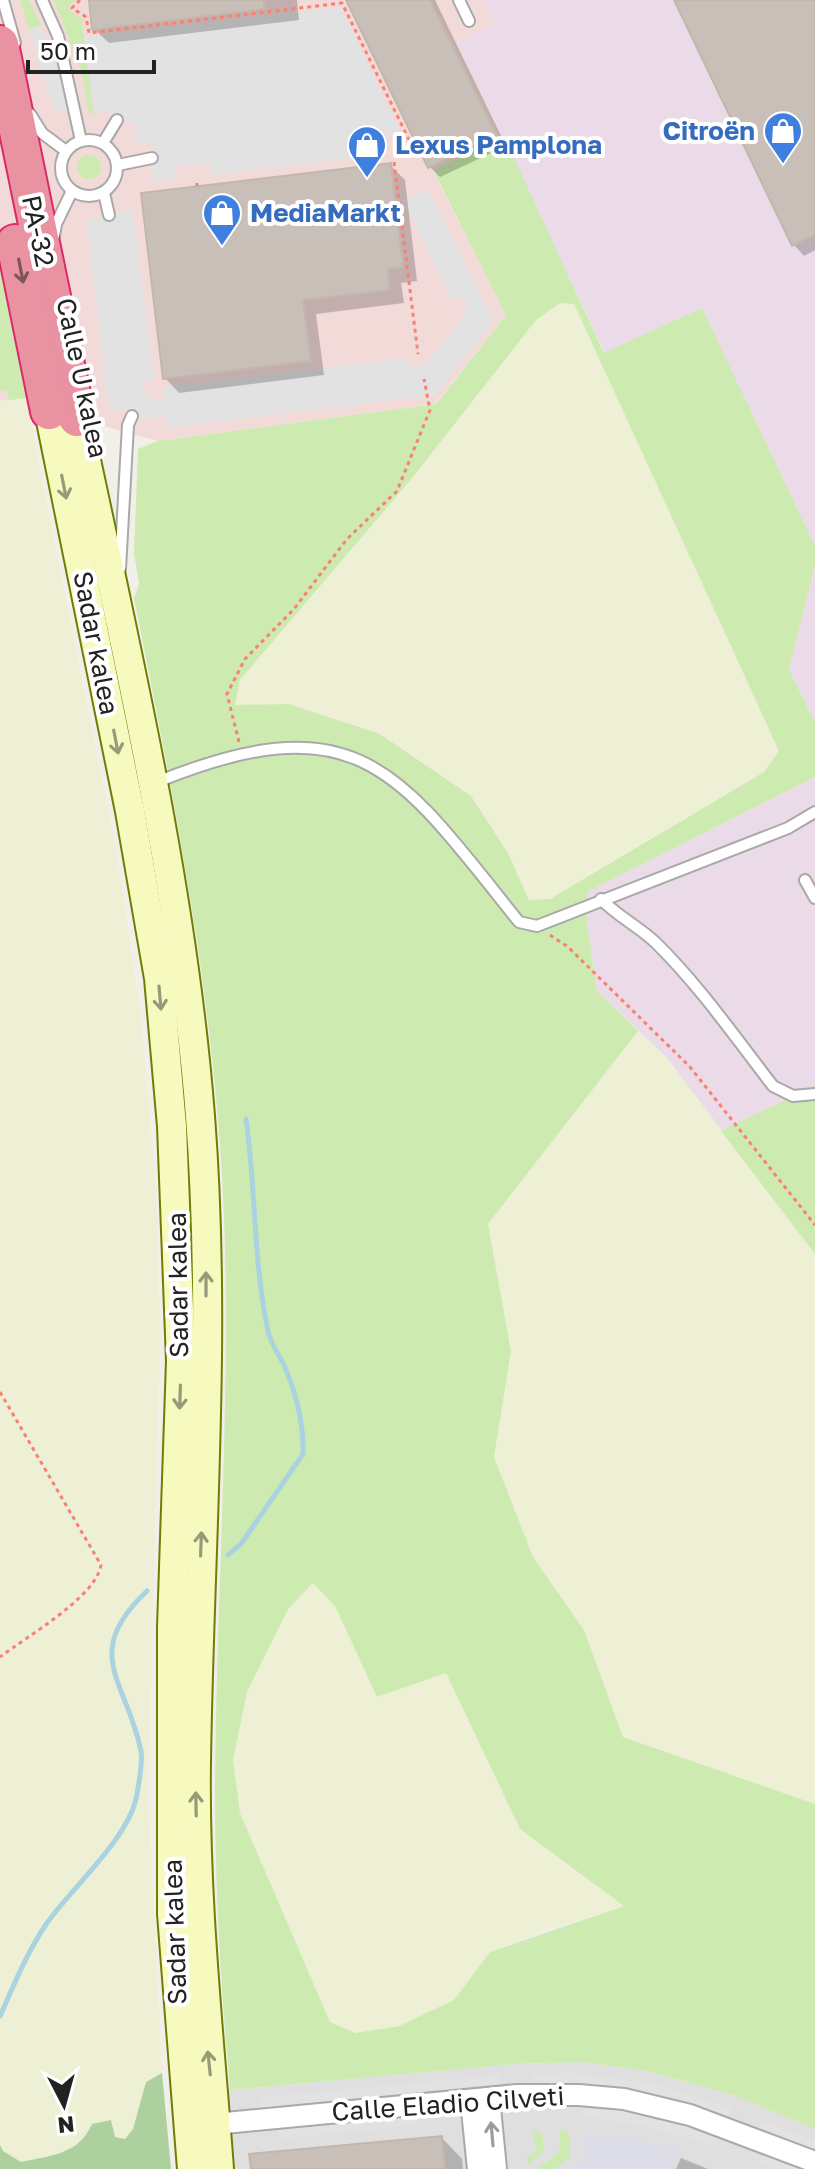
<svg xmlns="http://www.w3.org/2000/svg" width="815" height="2169" viewBox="0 0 815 2169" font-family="'Golos Text',sans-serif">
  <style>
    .residential { fill: #e0dfdf }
    .commercial { fill: #f2dad9 }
    .industrial { fill: #ebdbe8 }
    .farmland { fill: #eef0d5 }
    .grass { fill: #cdebb0; fill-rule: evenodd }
    .forest { fill: #add19e }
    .parking { fill: #e2e2e2 }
    .plaza { fill: #dddde8 }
    .shadow { fill: #0003 }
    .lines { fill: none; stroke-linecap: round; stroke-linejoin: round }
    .stream { stroke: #aad3df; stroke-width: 5 }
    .building { fill: #c7bfb8; stroke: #c4b6ab; stroke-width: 2 }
    .lane-casing { stroke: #a9a9a9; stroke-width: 14 }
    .street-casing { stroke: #a9a9a9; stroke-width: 24 }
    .secondary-casing { stroke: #707d05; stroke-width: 32 }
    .highway-casing { stroke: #dc2a67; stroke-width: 40 }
    .path { stroke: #fa8072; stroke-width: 3; stroke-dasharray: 4 4; stroke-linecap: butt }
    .lane { stroke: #fff; stroke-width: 10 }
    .street { stroke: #fff; stroke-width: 20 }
    .secondary { stroke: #f7fabf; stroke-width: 28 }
    .highway { stroke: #e892a2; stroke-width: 36 }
    .oneway { stroke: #7b545c }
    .oneway2 { stroke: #979978 }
    .oneway3 { stroke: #9c9c9c }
    .labels { text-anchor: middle; stroke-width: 8; stroke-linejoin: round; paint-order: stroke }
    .shop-label { font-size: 26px; font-weight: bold; fill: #366cbe; stroke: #fff; text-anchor: start }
    .street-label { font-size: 26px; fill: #222; stroke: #fff }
  </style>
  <rect width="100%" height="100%" fill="#f2efe9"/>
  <path class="residential" d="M 583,2062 L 647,2071 L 733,2095 L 815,2129 L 815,2169 L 227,2169 L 219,2091 L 516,2064 Z"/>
  <path class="commercial" d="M 0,0 L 483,0 L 495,24 L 457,42 L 504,136 L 433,171 L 506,315 L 435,404 L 158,441 L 9,400 L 0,401 Z"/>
  <g class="industrial">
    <path d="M 483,0 L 815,0 L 815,546 L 702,309 L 605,353 L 457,42 L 495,24 Z"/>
    <path d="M 815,565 L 815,723 L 789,669 Z"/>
    <path d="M 815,777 L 815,1085 L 721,1131 L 667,1058 L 597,991 L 587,924 L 587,892 Z"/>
  </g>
  <g class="farmland">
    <path d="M 560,303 L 575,304 L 779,751 L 764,772 L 550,899 L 529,900 L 508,853 L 471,796 L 380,734 L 289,704 L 235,706 L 240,680 L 413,477 L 536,320 Z"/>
    <path d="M 26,398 L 117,856 L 141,1019 L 157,1204 L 160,1344 L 148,1795 L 162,2073 L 146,2082 L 133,2129 L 125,2139 L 115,2137 L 111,2121 L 92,2124 L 85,2140 L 72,2150 L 21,2162 L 3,2151 L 0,2145 L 0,401 Z"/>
    <path d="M 638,1031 L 667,1058 L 815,1254 L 815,1804 L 623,1737 L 584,1630 L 533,1557 L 494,1457 L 511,1351 L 488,1224 Z"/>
    <path d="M 313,1583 L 335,1606 L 377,1697 L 446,1672 L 520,1829 L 624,1906 L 544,1931 L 490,1952 L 454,2000 L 399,2026 L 355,2033 L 330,2022 L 240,1813 L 233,1760 L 247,1692 L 288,1609 Z"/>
  </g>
  <g class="grass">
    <path d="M 20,0 L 29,0 L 41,25 L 29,30 Z"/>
    <path d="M 54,0 L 76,0 L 70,4 L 70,11 L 86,21 L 82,22 L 93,113 L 89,114 L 81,70 Z"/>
    <path d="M 504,136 L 604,353 L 702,308 L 815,546 L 815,565 L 789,669 L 815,723 L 815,777 L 587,892 L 587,924 L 597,991 L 638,1031 L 488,1224 L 511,1351 L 494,1457 L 533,1557 L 584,1630 L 623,1737 L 815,1804 L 815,2129 L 733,2095 L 647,2071 L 583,2062 L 516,2064 L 230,2090 C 221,1990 215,1889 215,1789 C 216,1598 231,1407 224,1216 C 216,1007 175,803 134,598 L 139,584 L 134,553 L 138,449 L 158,441 L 436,404 L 506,315 L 433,170 ZM 560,303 L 574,304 L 779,751 L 764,772 L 550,899 L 529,900 L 508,853 L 471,796 L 380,734 L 289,704 L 235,705 L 240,680 L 413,477 L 536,320 ZM 313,1583 L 335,1606 L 377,1697 L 446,1673 L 520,1829 L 624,1906 L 490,1952 L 454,2000 L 399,2026 L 355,2033 L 330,2022 L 240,1813 L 233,1760 L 247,1692 L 288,1609 Z"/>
    <circle cx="89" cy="167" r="12"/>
    <path d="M 0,271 L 26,398 L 9,400 L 7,390 L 0,391 Z"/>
    <path d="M 815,1085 L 815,1254 L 721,1131 Z"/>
    <path d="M 560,2129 L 569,2133 L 570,2157 L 555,2169 L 538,2169 L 559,2152 Z"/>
    <path d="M 533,2130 L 542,2132 L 544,2151 L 529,2165 L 525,2159 L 536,2150 Z"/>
  </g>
  <path class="forest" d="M 162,2073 L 171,2169 L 0,2169 L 0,2145 L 3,2151 L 21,2162 C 52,2155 78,2155 92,2124 L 111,2120 L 115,2137 L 125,2139 L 133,2129 L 146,2082 Z"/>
  <g class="parking">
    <path d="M 341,7 L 400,132 L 374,143 L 375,155 L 212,175 L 210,163 L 174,167 L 175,179 L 151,182 L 151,143 L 138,143 L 135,123 L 123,124 L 105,111 L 94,113 L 85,37 Z"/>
    <path d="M 41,25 L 58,69 L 66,109 L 54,112 L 29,30 Z"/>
    <path d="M 428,189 L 494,321 L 435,395 L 167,428 L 165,416 L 139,419 L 121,409 L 109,411 L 86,222 L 132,209 L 155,380 L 140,382 L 148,397 L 159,400 L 164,399 L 162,387 L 408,358 L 410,370 L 428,362 L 461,321 L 467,304 L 463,296 L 452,301 L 404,201 Z"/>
    <path d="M 572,2073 L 653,2083 L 732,2108 L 727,2119 L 652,2095 L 572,2083 L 533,2085 L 532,2074 Z"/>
    <path d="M 499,2075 L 500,2087 L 261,2109 L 260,2097 Z"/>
    <path d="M 580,2104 L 624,2108 L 720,2136 L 715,2147 L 647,2126 L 586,2117 Z"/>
    <path d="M 416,2112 L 417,2125 L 278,2139 L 277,2126 Z"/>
    <path d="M 763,2120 L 815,2141 L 815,2153 L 758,2130 Z"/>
    <path d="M 764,2153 L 804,2169 L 770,2169 L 759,2164 Z"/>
  </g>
  <path class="plaza" d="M 582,2133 L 610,2143 L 621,2134 L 682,2150 L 674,2169 L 569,2169 L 577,2162 L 587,2165 Z"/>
  <g class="shadow">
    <path d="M 91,0 L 297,0 L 299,20 L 109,43 L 94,29 Z"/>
    <path d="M 349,0 L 435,0 L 506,146 L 440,177 L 430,167 Z"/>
    <path d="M 675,0 L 815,0 L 815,250 L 804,256 L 794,245 Z"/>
    <path d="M 390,165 L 405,180 L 417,281 L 401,283 L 404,303 L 316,314 L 324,375 L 179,393 L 165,378 Z"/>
    <path d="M 442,2138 L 462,2159 L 463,2169 L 253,2169 Z"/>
    <path d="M 681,2158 L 708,2169 L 676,2169 Z"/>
  </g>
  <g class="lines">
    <g class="stream">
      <path d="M 228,1555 L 241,1544 L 303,1454 C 304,1423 296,1393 284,1365 C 277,1351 269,1341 267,1326 C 253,1257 256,1188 246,1119"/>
      <path d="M 0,2016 C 14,1985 27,1952 47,1923 C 72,1887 130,1838 137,1794 C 139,1781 143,1764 141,1751 C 127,1681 80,1654 147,1591"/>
    </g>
  </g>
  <g class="building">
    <path d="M 89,0 L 264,0 L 264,9 L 92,30 Z"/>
    <path d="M 346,0 L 430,0 L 497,135 L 428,168 Z"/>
    <path d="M 674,0 L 815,0 L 815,235 L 792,246 Z"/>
    <path d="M 391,163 L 403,267 L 388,269 L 390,290 L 303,300 L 311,361 L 163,379 L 141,193 Z"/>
    <path d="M 442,2136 L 445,2169 L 251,2169 L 249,2154 Z"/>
  </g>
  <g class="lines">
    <g class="lane-casing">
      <g id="lane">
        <path d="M 3,0 L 15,43"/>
        <path d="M 42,0 L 58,36 L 81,141"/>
        <path d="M 459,0 L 469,21"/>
        <path d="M 30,114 L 42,133 L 66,151"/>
        <circle cx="89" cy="168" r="28"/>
        <path d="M 103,143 L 117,120"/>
        <path d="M 118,165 L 152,158"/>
        <path d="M 104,193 L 109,215"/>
        <path d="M 54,236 L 56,224 L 72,191"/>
        <path d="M 120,569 L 128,425 L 132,416"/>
        <path d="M 157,782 C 359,700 399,772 519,922 L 537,926 L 788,828 L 815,812"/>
        <path d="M 805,880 L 815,898"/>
        <path d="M 601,899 C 617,916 638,926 655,942 C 699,985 735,1037 773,1086 L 793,1096 L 815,1094"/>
      </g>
    </g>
    <g class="street-casing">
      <g id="street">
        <path d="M 489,2098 L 496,2169"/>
        <path d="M 471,2100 L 478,2169"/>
        <path d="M 215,2124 L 517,2095 L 579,2095 L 624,2099 L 690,2115 L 815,2162"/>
      </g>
    </g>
    <g class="secondary-casing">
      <g id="secondary">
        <path d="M 49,411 L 130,811 L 159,978 L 172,1126 L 181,1361 L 172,1627 L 172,1914 L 192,2169"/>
        <path d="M 77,418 C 125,646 182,884 200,1116 C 217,1331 199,1547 196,1762 C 194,1899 209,2033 219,2169"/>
      </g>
    </g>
    <g class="highway-casing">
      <g id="highway">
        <path d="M 0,44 L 77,418"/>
        <path d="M 15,243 L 49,411"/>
      </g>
    </g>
    <g class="path">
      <path d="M 80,0 L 72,8 L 86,17 L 89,33 L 342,3 L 415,152"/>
      <path d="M 394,162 L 418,354"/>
      <path d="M 197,183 L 197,186"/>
      <path d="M 239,742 L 227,694 L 245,659 L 294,609 L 347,539 L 397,491 L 430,410 L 424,379"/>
      <path d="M 550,935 L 568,947 L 690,1067 L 815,1225"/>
      <path d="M 0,1392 L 101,1565 C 96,1597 26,1637 0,1657"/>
    </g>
    <use href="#lane" class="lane"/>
    <use href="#street" class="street"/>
    <use href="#secondary" class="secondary"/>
    <use href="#highway" class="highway"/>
  </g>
  <defs><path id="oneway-shaft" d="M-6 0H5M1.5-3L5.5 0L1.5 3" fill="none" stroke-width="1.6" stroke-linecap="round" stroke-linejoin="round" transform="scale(2)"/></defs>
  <use class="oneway" href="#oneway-shaft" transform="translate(21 271) rotate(79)"/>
  <g class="oneway2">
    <use href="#oneway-shaft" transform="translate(64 487) rotate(79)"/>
    <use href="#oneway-shaft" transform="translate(116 742) rotate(79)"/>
    <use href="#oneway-shaft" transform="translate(160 998) rotate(85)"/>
    <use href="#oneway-shaft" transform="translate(206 1284) rotate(-90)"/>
    <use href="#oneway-shaft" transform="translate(180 1397) rotate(92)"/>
    <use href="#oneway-shaft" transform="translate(201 1544) rotate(-88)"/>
    <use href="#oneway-shaft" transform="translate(196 1804) rotate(-91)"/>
    <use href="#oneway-shaft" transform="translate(209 2063) rotate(-96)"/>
  </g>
  <use class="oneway3" href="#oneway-shaft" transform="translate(492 2134) rotate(-95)"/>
  <defs>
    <g id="shop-pin" transform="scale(2)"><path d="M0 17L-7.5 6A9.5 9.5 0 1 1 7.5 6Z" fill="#3f7fe0" stroke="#fff"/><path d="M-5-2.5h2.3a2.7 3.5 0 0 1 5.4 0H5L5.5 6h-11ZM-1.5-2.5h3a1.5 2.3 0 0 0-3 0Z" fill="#fff"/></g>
  </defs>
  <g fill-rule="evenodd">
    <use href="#shop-pin" x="783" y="131"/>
    <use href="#shop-pin" x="367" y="145"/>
    <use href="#shop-pin" x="222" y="213"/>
  </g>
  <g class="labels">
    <g class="shop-label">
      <text x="755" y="140" text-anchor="end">Citroën</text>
      <text x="395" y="154">Lexus Pamplona</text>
      <text x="250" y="222">MediaMarkt</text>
    </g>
    <g class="street-label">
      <text transform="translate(38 231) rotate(78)" y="9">PA-32</text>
      <text transform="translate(82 378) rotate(78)" y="9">Calle U kalea</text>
      <text transform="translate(96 643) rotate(79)" y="9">Sadar kalea</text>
      <text transform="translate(178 1285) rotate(-91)" y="9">Sadar kalea</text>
      <text transform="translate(175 1932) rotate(-92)" y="9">Sadar kalea</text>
      <text transform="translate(448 2104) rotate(-4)" y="9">Calle Eladio Cilveti</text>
    </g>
  </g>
  <g transform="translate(64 2105) rotate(174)" stroke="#ffffff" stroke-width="6" paint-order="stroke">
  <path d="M0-6L14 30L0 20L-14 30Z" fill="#222222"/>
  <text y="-12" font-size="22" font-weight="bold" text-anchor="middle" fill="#222222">N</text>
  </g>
  <path d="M28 60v12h126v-12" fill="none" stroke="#222222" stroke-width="4"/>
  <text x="40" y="60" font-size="24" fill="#222222" stroke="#ffffff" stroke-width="6" paint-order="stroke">50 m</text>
</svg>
